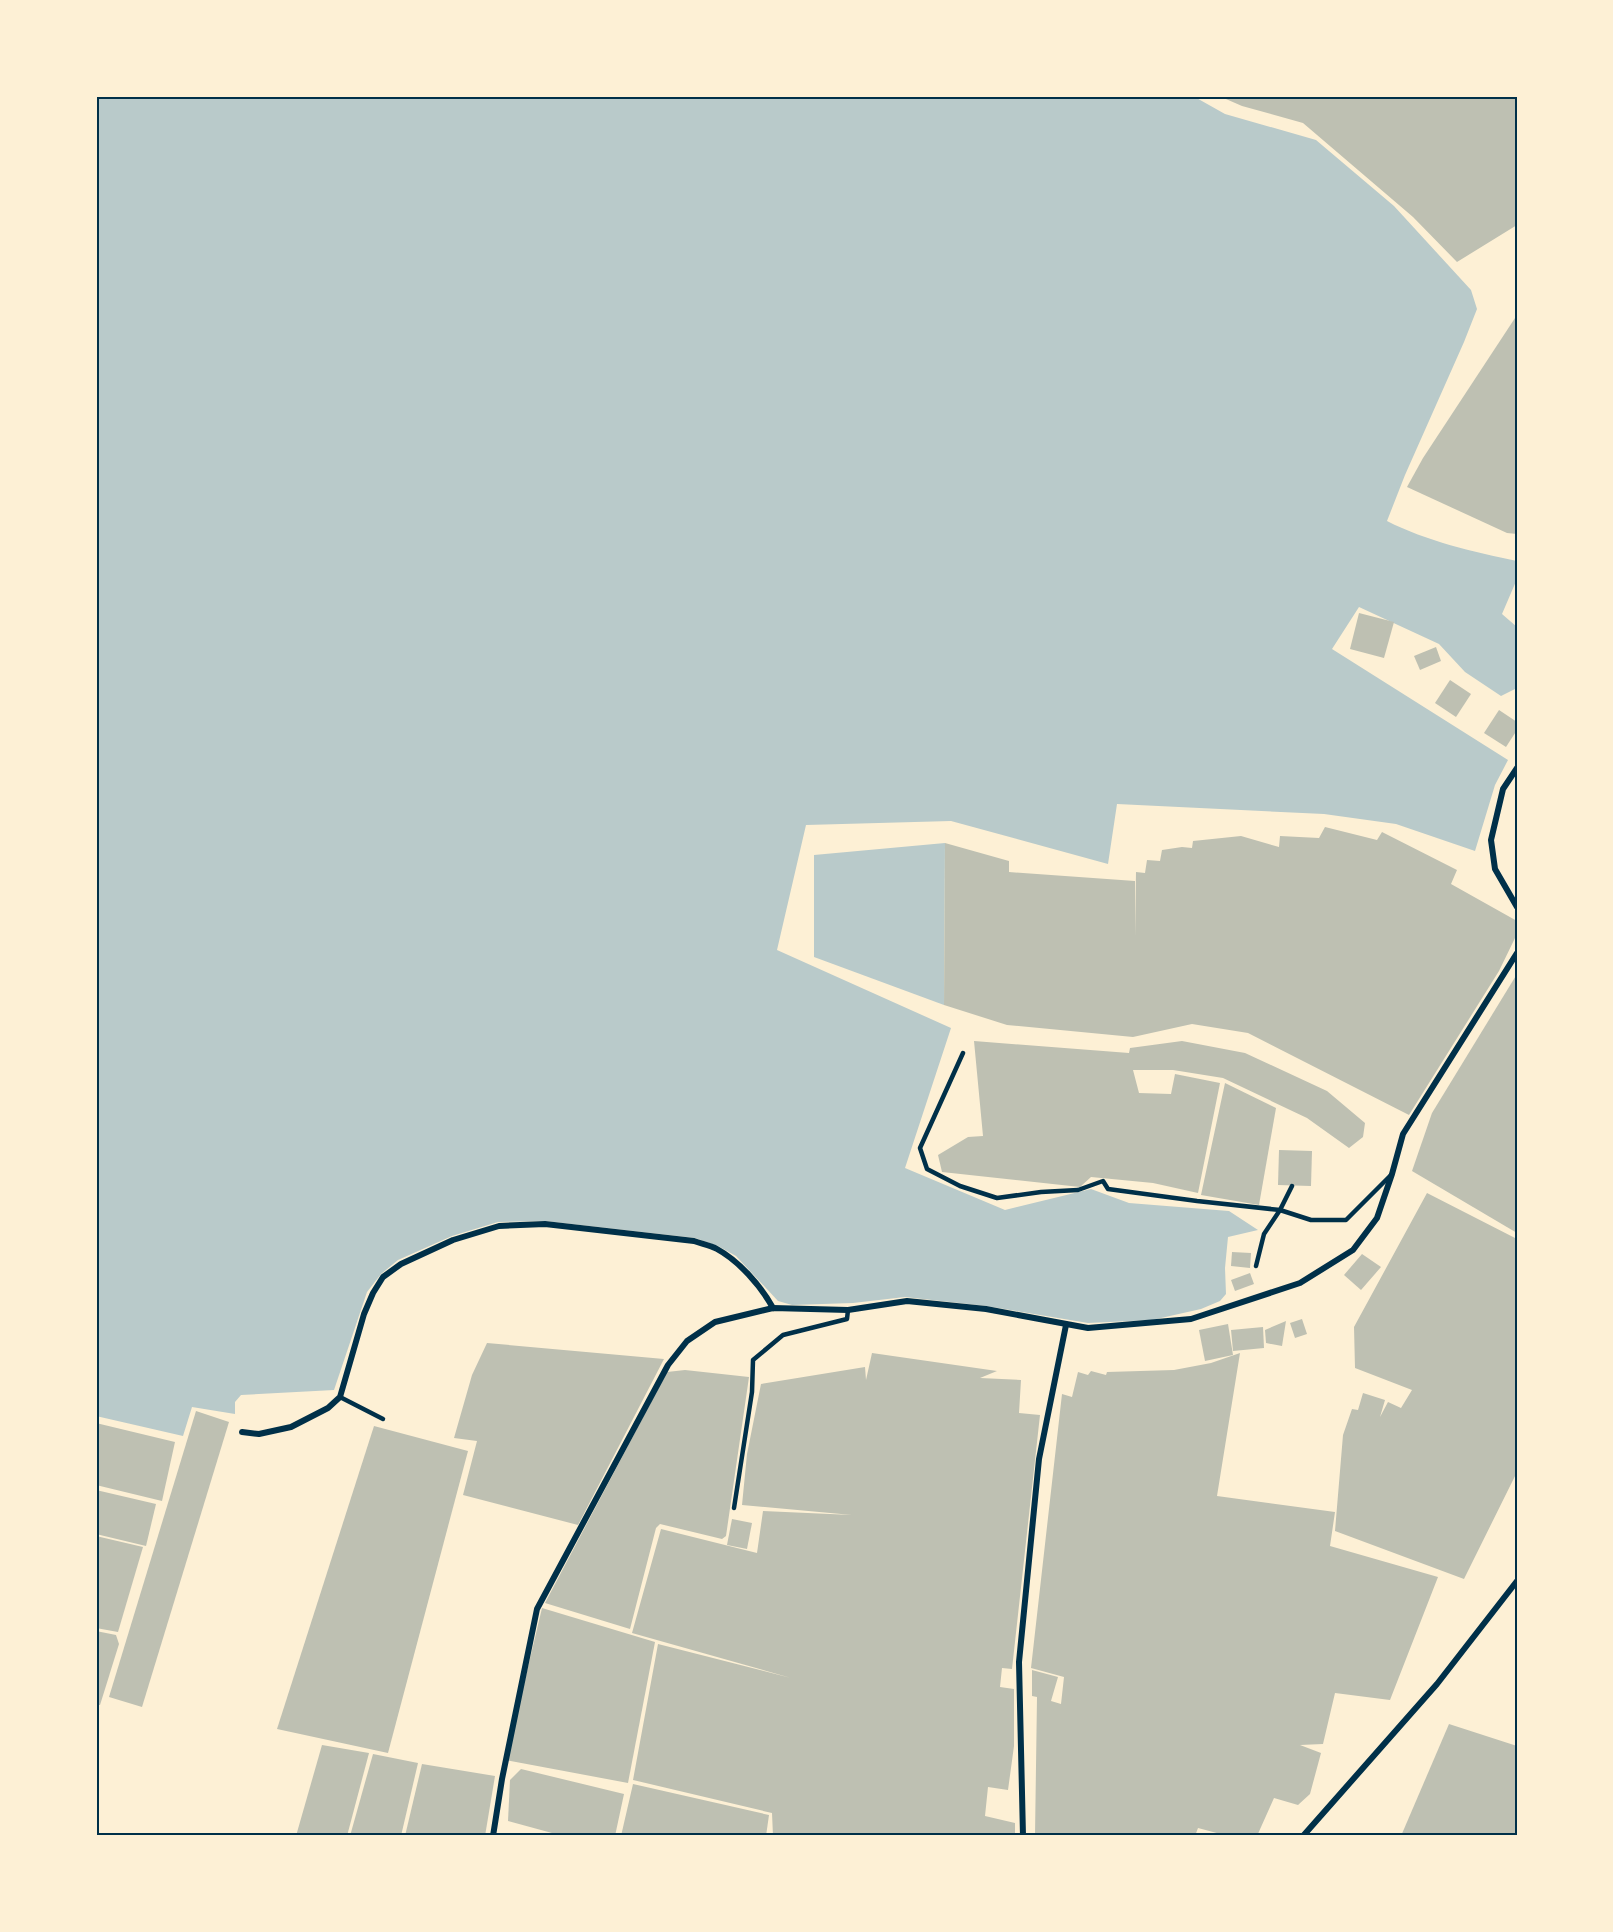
<svg xmlns="http://www.w3.org/2000/svg" width="1613" height="1932" viewBox="0 0 1613 1932" font-family="'Varela Round',sans-serif">
  <style>
    .green { fill: #b9caca }
    .building { fill: #bec0b2 }
    .lines { fill: none; stroke-linecap: round; stroke-linejoin: round }
    .service { stroke: #003049; stroke-width: 4.5 }
    .minor { stroke: #003049; stroke-width: 6 }
    .neatline { fill: none; stroke: #003049; stroke-width: 2 }
  </style>
  <rect width="100%" height="100%" fill="#fdf0d5"/>
  <g class="green">
    <path d="M 96,96 L 1193,96 L 1225,114 L 1316,140 L 1394,206 L 1471,290 L 1477,309 L 1464,342 L 1405,475 L 1387,521 C 1426,541 1474,552 1517,561 L 1517,579 L 1502,614 L 1517,627 L 1517,688 L 1501,696 L 1465,672 L 1439,644 L 1359,607 L 1332,649 L 1508,760 L 1495,785 L 1475,851 L 1396,824 L 1324,814 L 1117,804 L 1108,864 L 951,821 L 806,825 L 777,950 L 951,1028 L 905,1168 L 1005,1210 L 1091,1189 L 1129,1203 L 1229,1211 L 1258,1230 L 1228,1237 L 1225,1268 L 1226,1294 L 1220,1301 L 1201,1309 L 1152,1320 L 1088,1323 L 986,1306 L 905,1297 L 853,1303 L 792,1305 L 778,1301 L 736,1256 L 718,1246 L 695,1238 L 545,1221 L 498,1222 L 452,1236 L 398,1260 L 381,1274 L 367,1292 L 334,1390 L 241,1395 L 235,1402 L 235,1414 L 192,1407 L 183,1436 L 96,1416 Z"/>
    <path d="M 945,843 L 944,1005 L 814,957 L 814,855 Z"/>
  </g>
  <g class="building">
    <path d="M 1219,96 L 1517,96 L 1517,225 L 1457,262 L 1413,217 L 1303,123 L 1242,106 Z"/>
    <path d="M 1517,315 L 1517,534 L 1507,533 L 1407,487 L 1423,458 Z"/>
    <path d="M 1359,613 L 1394,622 L 1384,658 L 1350,649 Z"/>
    <path d="M 1436,647 L 1441,661 L 1420,670 L 1414,656 Z"/>
    <path d="M 1450,680 L 1471,694 L 1456,717 L 1435,703 Z"/>
    <path d="M 1499,710 L 1517,722 L 1517,730 L 1506,747 L 1484,733 Z"/>
    <path d="M 1325,827 L 1377,840 L 1382,832 L 1457,870 L 1451,884 L 1517,921 L 1515,938 L 1499,971 L 1409,1115 L 1248,1033 L 1192,1024 L 1133,1037 L 1007,1025 L 944,1005 L 945,843 L 1009,861 L 1009,872 L 1135,881 L 1135,937 L 1136,872 L 1145,873 L 1147,860 L 1160,861 L 1162,850 L 1182,847 L 1192,848 L 1193,841 L 1241,836 L 1279,847 L 1280,836 L 1319,838 Z"/>
    <path d="M 1517,974 L 1517,1233 L 1412,1171 L 1432,1113 Z"/>
    <path d="M 974,1041 L 1129,1053 L 1130,1048 L 1182,1041 L 1245,1053 L 1327,1091 L 1365,1123 L 1363,1137 L 1349,1148 L 1307,1118 L 1223,1078 L 1173,1070 L 1133,1070 L 1139,1093 L 1171,1094 L 1175,1074 L 1220,1083 L 1198,1193 L 1153,1183 L 1091,1177 L 1080,1187 L 942,1172 L 938,1155 L 968,1137 L 983,1136 Z"/>
    <path d="M 1225,1083 L 1276,1108 L 1259,1205 L 1201,1195 Z"/>
    <path d="M 1279,1150 L 1312,1151 L 1311,1186 L 1278,1185 Z"/>
    <path d="M 1427,1193 L 1517,1239 L 1517,1472 L 1464,1579 L 1335,1531 L 1343,1435 L 1352,1409 L 1358,1410 L 1363,1393 L 1385,1400 L 1380,1417 L 1388,1402 L 1401,1408 L 1412,1390 L 1355,1368 L 1354,1327 Z"/>
    <path d="M 1232,1252 L 1251,1253 L 1250,1268 L 1231,1266 Z"/>
    <path d="M 1362,1254 L 1381,1267 L 1361,1290 L 1344,1275 Z"/>
    <path d="M 1250,1273 L 1254,1284 L 1235,1291 L 1231,1280 Z"/>
    <path d="M 1302,1319 L 1307,1334 L 1295,1338 L 1290,1323 Z"/>
    <path d="M 1286,1321 L 1282,1346 L 1266,1343 L 1265,1330 Z"/>
    <path d="M 1228,1324 L 1233,1355 L 1205,1361 L 1199,1330 Z"/>
    <path d="M 1263,1327 L 1264,1348 L 1233,1351 L 1231,1330 Z"/>
    <path d="M 487,1343 L 664,1359 L 578,1525 L 463,1495 L 477,1441 L 454,1438 L 472,1375 Z"/>
    <path d="M 872,1353 L 997,1371 L 980,1378 L 1021,1380 L 1019,1413 L 1040,1415 L 1012,1669 L 1002,1668 L 1000,1687 L 1014,1689 L 1014,1746 L 1008,1790 L 988,1787 L 985,1816 L 1015,1823 L 1015,1836 L 773,1836 L 772,1813 L 633,1780 L 658,1644 L 791,1678 L 632,1633 L 661,1529 L 757,1553 L 763,1511 L 852,1515 L 742,1505 L 747,1454 L 761,1384 L 865,1367 L 866,1380 Z"/>
    <path d="M 1240,1353 L 1217,1496 L 1335,1512 L 1330,1546 L 1438,1577 L 1390,1700 L 1335,1693 L 1323,1744 L 1300,1745 L 1321,1753 L 1310,1794 L 1298,1805 L 1274,1798 L 1257,1836 L 1228,1836 L 1198,1828 L 1195,1836 L 1035,1836 L 1037,1697 L 1032,1696 L 1032,1670 L 1058,1677 L 1051,1701 L 1061,1704 L 1064,1677 L 1031,1668 L 1062,1394 L 1072,1397 L 1078,1372 L 1088,1375 L 1091,1371 L 1106,1375 L 1107,1372 L 1174,1370 L 1211,1363 Z"/>
    <path d="M 685,1370 L 749,1377 L 726,1536 L 722,1539 L 660,1524 L 656,1528 L 630,1629 L 545,1603 L 667,1372 Z"/>
    <path d="M 196,1411 L 229,1422 L 142,1707 L 109,1697 Z"/>
    <path d="M 96,1423 L 175,1442 L 162,1501 L 96,1485 Z"/>
    <path d="M 374,1426 L 468,1451 L 388,1753 L 277,1729 Z"/>
    <path d="M 96,1490 L 156,1504 L 146,1546 L 96,1534 Z"/>
    <path d="M 732,1519 L 752,1523 L 747,1549 L 727,1545 Z"/>
    <path d="M 96,1536 L 143,1547 L 118,1632 L 96,1628 Z"/>
    <path d="M 542,1608 L 655,1642 L 628,1783 L 506,1760 Z"/>
    <path d="M 96,1631 L 116,1635 L 119,1644 L 100,1705 L 96,1705 Z"/>
    <path d="M 1449,1724 L 1517,1746 L 1517,1836 L 1401,1836 Z"/>
    <path d="M 322,1745 L 369,1753 L 347,1836 L 296,1836 Z"/>
    <path d="M 373,1754 L 418,1763 L 401,1836 L 350,1836 Z"/>
    <path d="M 422,1764 L 495,1776 L 485,1836 L 405,1836 Z"/>
    <path d="M 521,1769 L 624,1794 L 615,1836 L 563,1836 L 508,1821 L 510,1780 Z"/>
    <path d="M 633,1784 L 769,1815 L 766,1836 L 621,1836 Z"/>
  </g>
  <g class="lines">
    <g class="service">
      <path d="M 963,1053 L 920,1148 L 927,1169 L 960,1186 L 997,1198 L 1041,1192 L 1078,1190 L 1103,1181 L 1108,1189 L 1197,1201 L 1280,1210 L 1311,1220 L 1346,1220 L 1390,1176"/>
      <path d="M 1256,1266 L 1264,1234 L 1280,1210 L 1292,1186"/>
      <path d="M 340,1397 L 383,1419"/>
      <path d="M 734,1508 L 752,1392 L 753,1360 L 783,1335 L 847,1319 L 848,1310"/>
    </g>
    <g class="minor">
      <path d="M 1517,768 L 1503,789 L 1491,840 L 1495,869 L 1517,907"/>
      <path d="M 242,1432 L 259,1434 L 291,1427 L 328,1408 L 340,1397 L 364,1314 L 373,1293 L 383,1277 L 401,1264 L 453,1240 L 499,1226 L 545,1224 L 694,1241 C 702,1244 710,1245 717,1249 C 739,1261 761,1286 773,1308"/>
      <path d="M 493,1836 L 502,1779 L 537,1609 L 668,1365 L 687,1341 L 715,1322 L 773,1308 L 848,1310 L 907,1301 L 986,1309 L 1088,1328 L 1191,1319 L 1300,1283 L 1353,1250 L 1377,1218 L 1392,1174 L 1403,1134 L 1517,953"/>
      <path d="M 1023,1836 L 1019,1662 L 1039,1459 L 1066,1325"/>
      <path d="M 1303,1836 L 1437,1684 L 1517,1581"/>
    </g>
  </g>
  <rect width="1613" height="1932" fill="none" stroke="#fdf0d5" stroke-width="195"/>
  <rect x="98" y="98" width="1418" height="1736" class="neatline"/>
</svg>
